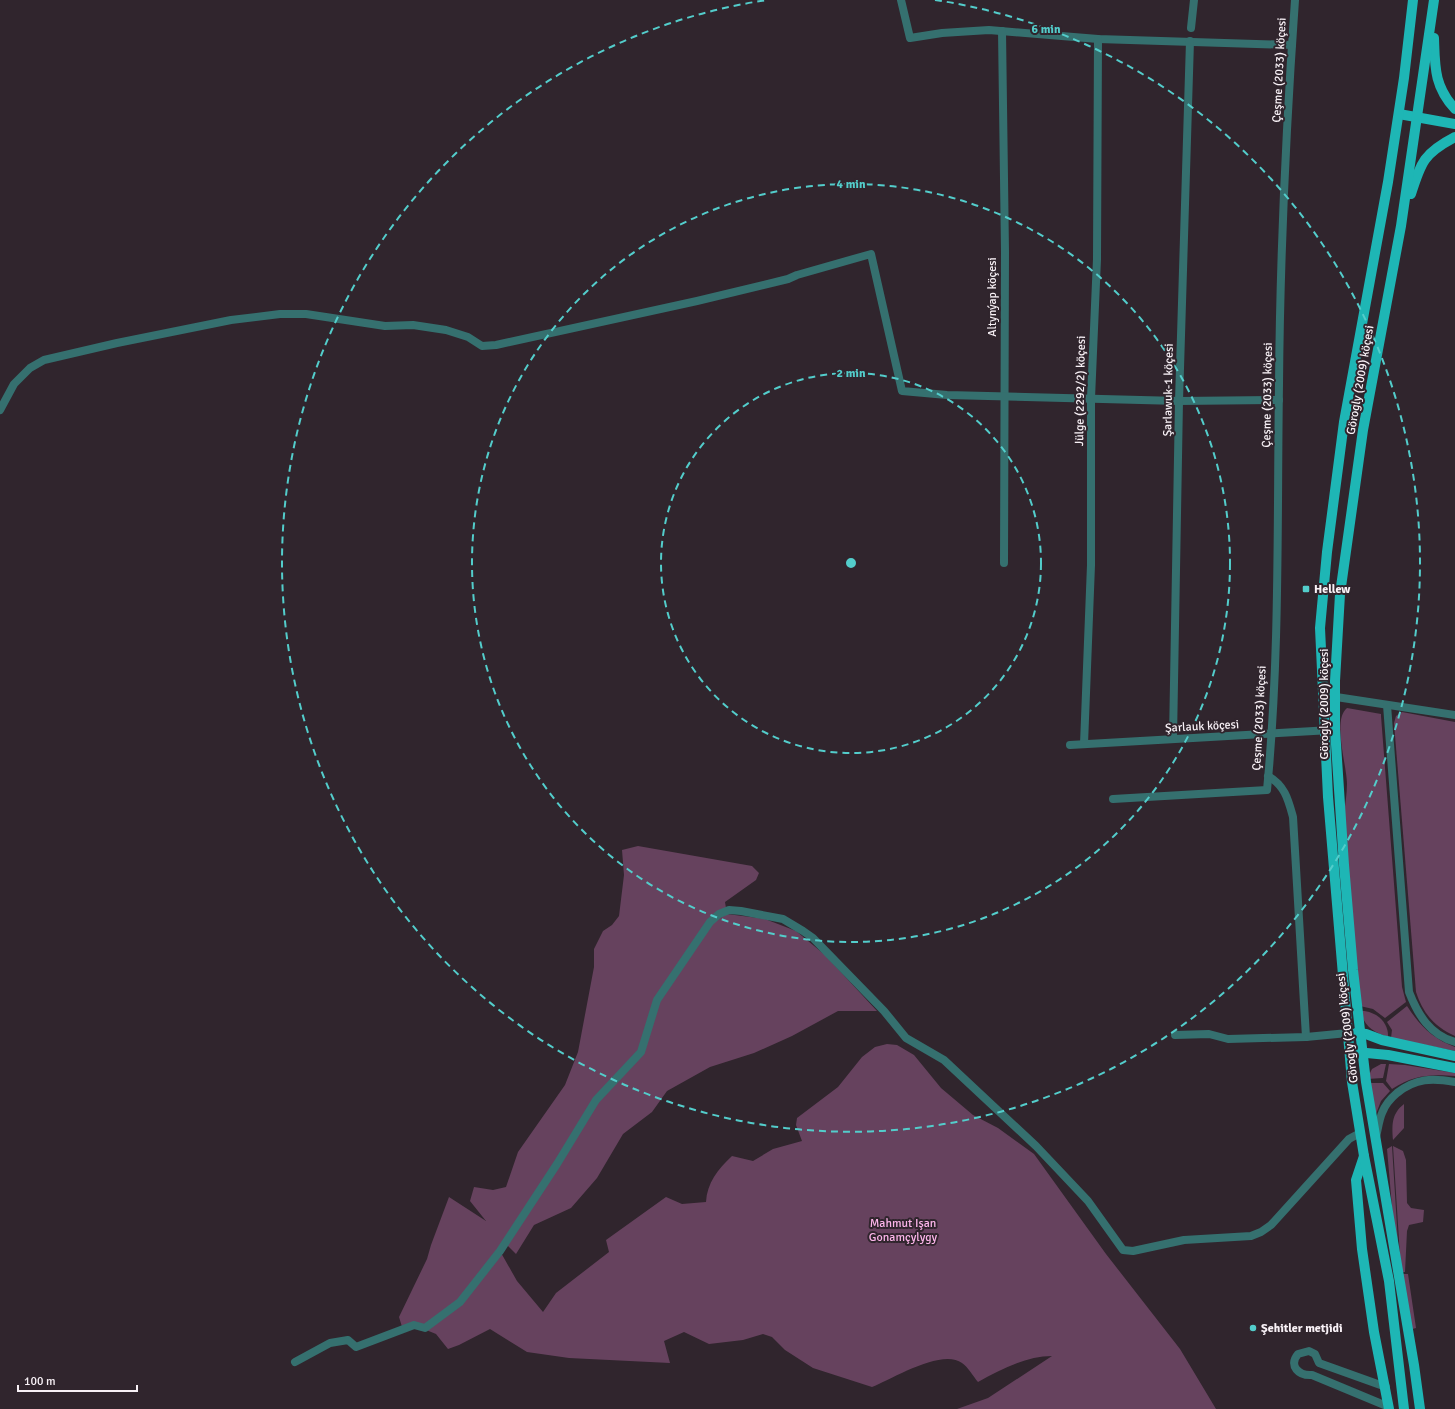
<svg xmlns="http://www.w3.org/2000/svg" width="1455" height="1409" viewBox="0 0 1455 1409" font-family="Signika,sans-serif">
  <style>
    .green { fill: #66425e }
    .lines { fill: none; stroke-linecap: round; stroke-linejoin: round }
    .minor { stroke: #35706f; stroke-width: 8 }
    .major { stroke: #1eb6b5; stroke-width: 10 }
    .ring { fill: none; stroke: #53cdcb; stroke-width: 2; stroke-dasharray: 7 5 }
    .poi-dot { fill: #53cdcb; stroke: #30252d; stroke-width: 1.5 }
    .labels { text-anchor: middle; stroke-width: 4; stroke-linejoin: round; paint-order: stroke }
    .street-label { font-size: 12px; fill: #f8f1f6; stroke: #30252d }
    .poi-label { font-size: 12px; font-weight: bold; fill: #f8f1f6; stroke: #30252d; text-anchor: start }
    .park-label { font-size: 12px; fill: #fcb5ea; stroke: #30252d }
    .centre { fill: #53cdcb; stroke: #30252d; stroke-width: 2 }
    .ring-label { font-size: 12px; text-anchor: middle; font-weight: bold; fill: #53cdcb; stroke: #30252d; stroke-width: 4; stroke-linejoin: round; paint-order: stroke }
  </style>
  <rect width="100%" height="100%" fill="#30252d"/>
  <g class="green">
    <path d="M 1347,708 L 1381,714 L 1381,716 L 1402,987 L 1406,1002 L 1385,1018 L 1373,1009 L 1360,1006 L 1344,815 C 1345,804 1347,794 1347,784 C 1347,766 1332,720 1347,708 Z"/>
    <path d="M 1402,712 L 1455,722 L 1455,1036 C 1435,1027 1423,1014 1416,992 L 1394,723 L 1396,716 Z"/>
    <path d="M 638,846 L 752,866 L 759,873 L 756,880 L 725,902 L 727,914 L 765,919 L 796,931 L 825,955 L 877,1011 L 838,1011 L 792,1036 L 754,1053 L 710,1067 L 667,1091 L 652,1112 L 623,1134 L 597,1178 L 571,1208 L 534,1225 L 516,1254 L 505,1243 L 500,1251 L 517,1281 L 543,1312 L 556,1293 L 609,1252 L 606,1240 L 666,1197 L 682,1204 L 706,1202 C 707,1183 718,1169 732,1156 L 753,1161 L 773,1149 L 802,1141 L 796,1125 L 797,1118 L 838,1087 L 862,1057 L 875,1047 L 887,1044 L 897,1045 L 914,1055 L 941,1088 L 973,1115 L 998,1128 L 1034,1154 L 1106,1254 L 1180,1349 L 1216,1409 L 957,1409 L 988,1398 L 1052,1356 C 1026,1356 1000,1370 978,1382 C 973,1376 968,1367 962,1363 C 942,1348 892,1379 872,1387 L 813,1368 L 785,1350 L 772,1337 L 763,1334 L 743,1340 L 709,1344 L 684,1332 L 664,1341 L 670,1363 L 569,1358 L 527,1352 L 490,1329 L 459,1345 L 448,1349 L 436,1334 L 414,1325 L 403,1330 L 399,1317 L 427,1259 L 431,1245 L 449,1197 L 486,1221 L 470,1201 L 474,1187 L 493,1190 L 506,1187 L 518,1152 L 565,1085 L 578,1052 L 594,967 L 594,949 L 603,931 L 612,925 L 619,916 L 624,875 L 622,850 Z"/>
    <path d="M 1407,1006 C 1420,1026 1433,1039 1455,1047 L 1455,1051 L 1391,1038 L 1392,1030 L 1387,1022 Z"/>
    <path d="M 1360,1011 C 1375,1010 1389,1022 1388,1037 C 1372,1031 1365,1027 1360,1011 Z"/>
    <path d="M 1381,1064 L 1386,1064 L 1383,1078 L 1367,1079 L 1372,1069 Z"/>
    <path d="M 1389,1064 L 1405,1065 L 1455,1073 L 1455,1076 C 1430,1074 1413,1075 1392,1089 L 1386,1081 Z"/>
    <path d="M 1366,1083 L 1383,1083 L 1390,1091 L 1381,1101 L 1374,1119 Z"/>
    <path d="M 1404,1104 L 1404,1128 L 1393,1140 C 1392,1126 1391,1114 1404,1104 Z"/>
    <path d="M 1392,1146 L 1400,1274 L 1408,1274 L 1416,1328 L 1409,1330 L 1396,1253 L 1387,1149 Z"/>
    <path d="M 1393,1146 L 1403,1151 L 1406,1160 L 1407,1203 L 1411,1208 L 1424,1210 L 1423,1222 L 1409,1225 L 1407,1231 L 1405,1272 L 1401,1272 Z"/>
  </g>
  <g class="lines">
    <g class="minor">
      <path d="M 901,0 L 910,38 L 942,33 L 989,30 L 1098,39 L 1292,45"/>
      <path d="M 1191,28 L 1194,0"/>
      <path d="M 1002,31 L 1005,252 L 1004,563"/>
      <path d="M 0,410 L 14,384 L 30,368 L 44,360 L 117,343 L 231,320 L 280,314 L 306,314 L 385,326 L 413,325 L 446,330 L 468,337 L 482,346 L 496,345 L 697,301 L 788,279 L 797,275 L 871,254 L 902,391 L 947,395 L 1179,401 L 1279,400"/>
      <path d="M 1323,695 L 1455,715"/>
      <path d="M 1387,705 L 1409,992 C 1418,1015 1430,1035 1455,1042"/>
      <path d="M 1173,739 L 1179,401 L 1190,41"/>
      <path d="M 1084,744 L 1091,565 L 1091,398 L 1097,259 L 1098,39"/>
      <path d="M 1070,745 L 1331,730"/>
      <path d="M 1268,776 C 1285,786 1288,799 1293,817 L 1306,1037"/>
      <path d="M 1113,799 L 1267,790 C 1280,655 1277,520 1279,385 C 1280,257 1286,128 1295,0"/>
      <path d="M 1175,1035 L 1209,1034 L 1228,1039 L 1306,1037 L 1348,1033"/>
      <path d="M 1376,1137 C 1378,1129 1379,1120 1382,1113 C 1385,1105 1391,1098 1397,1093 C 1416,1078 1432,1078 1455,1082"/>
      <path d="M 295,1362 L 330,1343 L 348,1340 L 356,1347 L 414,1325 L 425,1328 L 460,1302 L 500,1251 L 557,1164 L 596,1100 L 641,1052 L 657,1000 L 710,922 L 719,914 L 729,910 L 741,911 L 783,919 L 803,931 L 813,938 L 884,1011 L 906,1038 L 944,1060 L 1036,1146 L 1088,1201 L 1123,1250 L 1133,1251 L 1184,1240 L 1251,1236 L 1261,1232 L 1271,1225 L 1349,1139 L 1360,1133"/>
      <path d="M 1386,1387 L 1319,1363 L 1315,1354 L 1309,1351 L 1298,1354 C 1288,1366 1299,1376 1312,1375 L 1389,1407"/>
    </g>
    <g class="major">
      <path d="M 1434,38 C 1435,67 1434,86 1455,109"/>
      <path d="M 1399,114 L 1455,124"/>
      <path d="M 1411,194 C 1421,162 1424,153 1455,137"/>
      <path d="M 1356,1033 L 1366,1034 L 1382,1040 L 1455,1056"/>
      <path d="M 1356,1052 L 1388,1055 L 1455,1068"/>
      <path d="M 1364,1156 L 1356,1180 L 1362,1249 L 1374,1332 L 1389,1409"/>
      <path d="M 1404,1409 L 1389,1281 L 1364,1156 L 1352,1082 L 1328,797 L 1320,628 L 1327,552 L 1344,422 L 1388,182 L 1404,78 L 1413,0"/>
      <path d="M 1420,1409 L 1414,1365 L 1366,1082 L 1353,970 L 1344,865 L 1335,729 L 1335,681 L 1340,594 L 1363,430 L 1401,226 L 1434,0"/>
    </g>
  </g>
  <g class="ring">
    <circle cx="851" cy="563" r="190"/>
    <circle cx="851" cy="563" r="379"/>
    <path d="M935 0A569 569 0 1 1 767 0"/>
  </g>
  <g class="poi-dot">
    <rect x="1302" y="585" width="8" height="8" rx="2"/>
    <circle cx="1253" cy="1328" r="4"/>
  </g>
  <g class="labels">
    <g class="street-label">
      <text transform="translate(1279 70) rotate(-87)" y="4">Çeşme (2033) köçesi</text>
      <text transform="translate(992 297) rotate(-90)" y="4">Altynýap köçesi</text>
      <text transform="translate(1360 380) rotate(-80)" y="4">Görogly (2009) köçesi</text>
      <text transform="translate(1168 390) rotate(-89)" y="4">Şarlawuk-1 köçesi</text>
      <text transform="translate(1080 391) rotate(-89)" y="4">Jülge (2292/2) köçesi</text>
      <text transform="translate(1267 395) rotate(-89)" y="4">Çeşme (2033) köçesi</text>
      <text transform="translate(1324 704) rotate(-90)" y="4">Görogly (2009) köçesi</text>
      <text transform="translate(1259 718) rotate(-87)" y="4">Çeşme (2033) köçesi</text>
      <text transform="translate(1202 726) rotate(-3)" y="4">Şarlauk köçesi</text>
      <text transform="translate(1347 1028) rotate(-97)" y="4">Görogly (2009) köçesi</text>
    </g>
    <g class="poi-label">
      <text x="1314" y="593">Hellew</text>
      <text x="1261" y="1332">Şehitler metjidi</text>
    </g>
    <g class="park-label">
      <text x="903" y="1227">Mahmut Işan<tspan x="903" dy="14">Gonamçylygy</tspan></text>
    </g>
  </g>
  <circle cx="851" cy="563" r="6" class="centre"/>
  <g class="ring-label">
    <text x="1046" y="33">6 min</text>
    <text x="851" y="188">4 min</text>
    <text x="851" y="377">2 min</text>
  </g>
  <path d="M18 1385v6h119v-6" fill="none" stroke="#f8f1f6" stroke-width="2"/>
  <text x="24" y="1385" font-size="12" fill="#f8f1f6" stroke="#30252d" stroke-width="3" paint-order="stroke">100 m</text>
</svg>
